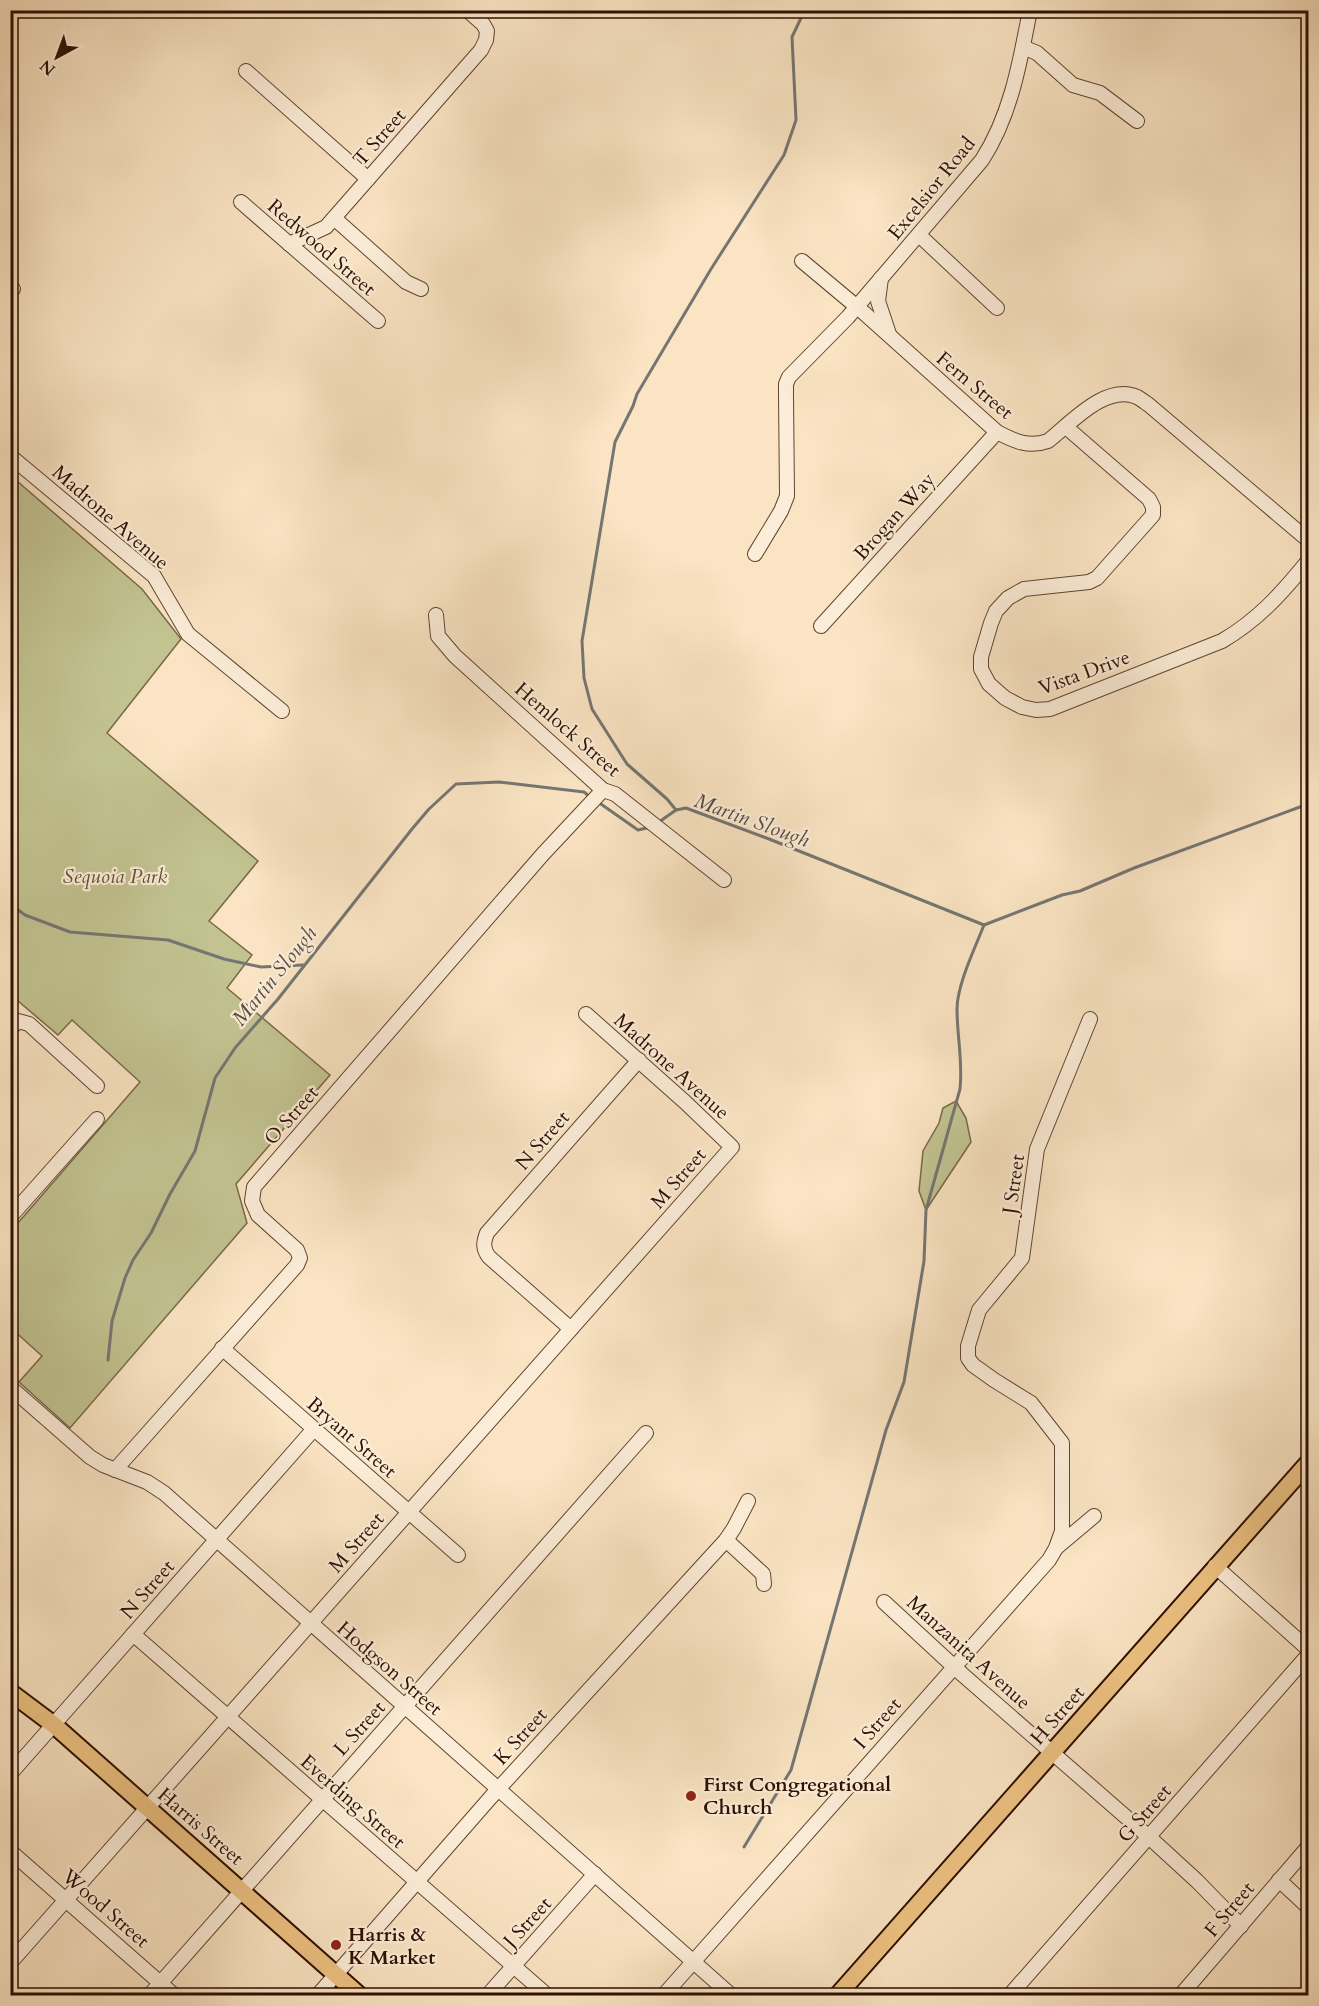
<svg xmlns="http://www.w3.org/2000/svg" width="1319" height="2006" viewBox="0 0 1319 2006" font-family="Cardo,serif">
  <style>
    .green { fill: #c2c391; stroke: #786948; stroke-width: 1.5 }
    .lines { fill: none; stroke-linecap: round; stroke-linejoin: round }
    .stream { stroke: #757673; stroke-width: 3 }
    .minor-casing { stroke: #604431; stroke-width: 16 }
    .major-casing { stroke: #2d0f00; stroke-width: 20 }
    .minor { stroke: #fcedd8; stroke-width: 14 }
    .major { stroke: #edc282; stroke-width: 16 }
    .poi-dot { fill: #8f2418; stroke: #fcedd8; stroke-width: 2 }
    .labels { text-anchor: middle; stroke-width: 4.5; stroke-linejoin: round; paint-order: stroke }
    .street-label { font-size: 20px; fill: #2d0f00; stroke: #fcedd8 }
    .park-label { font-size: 20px; font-style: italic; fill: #614e33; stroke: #fcedd8 }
    .poi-label { font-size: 20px; font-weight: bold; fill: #2d0f00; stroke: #fcedd8; text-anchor: start }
    .water-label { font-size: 21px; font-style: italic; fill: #574b43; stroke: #fcedd8 }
  </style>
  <rect width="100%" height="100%" fill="#fae4c3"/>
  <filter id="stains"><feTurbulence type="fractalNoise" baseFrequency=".00333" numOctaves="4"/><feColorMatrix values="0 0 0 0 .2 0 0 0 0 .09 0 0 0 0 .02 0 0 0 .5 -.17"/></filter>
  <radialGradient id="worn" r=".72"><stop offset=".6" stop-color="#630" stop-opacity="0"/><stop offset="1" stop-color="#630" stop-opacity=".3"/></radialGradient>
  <g class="green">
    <path d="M 10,475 L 142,589 L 181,639 L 107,733 L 258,861 L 209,921 L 252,955 L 227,988 L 330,1075 L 236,1184 L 247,1223 L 70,1428 L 19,1382 L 42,1356 L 11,1328 L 11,1231 L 140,1082 L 72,1020 L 58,1035 L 11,995 Z"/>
    <path d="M 956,1101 L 966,1118 L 971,1142 L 926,1210 L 919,1191 L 923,1151 L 939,1123 L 943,1108 Z"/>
  </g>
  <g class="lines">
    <g class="stream">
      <path d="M 598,802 L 638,830 L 651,827"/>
      <path d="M 676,810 L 667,799 L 627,764 L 592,709 L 584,678 L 582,641 L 615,442 L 633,406 L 637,394 L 711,269 L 784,155 L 796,120 L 792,37 L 801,18 L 803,10"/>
      <path d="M 659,822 L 676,810 L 686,808 L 769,839 L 984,925 L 1062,895 L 1080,891 L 1134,868 L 1308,804"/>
      <path d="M 10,904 L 25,915 L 70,932 L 168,940 L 224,959 L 261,967 L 303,965"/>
      <path d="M 108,1360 L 112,1321 L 125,1278 L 133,1260 L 151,1233 L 170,1194 L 195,1151 L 215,1078 L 235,1048 L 278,999 L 412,829 L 429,809 L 456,784 L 499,782 L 584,792 L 590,797"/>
      <path d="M 744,1847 L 791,1770 L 886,1430 L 904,1382 L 924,1261 L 926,1210 L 960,1089 C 963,1062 957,1036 957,1009 C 957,985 975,948 984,925"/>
    </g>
    <g class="minor-casing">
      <g id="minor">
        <path d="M 1023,47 L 1037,53 L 1073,85 L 1100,93 L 1137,121"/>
        <path d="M 246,71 L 368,179"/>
        <path d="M 241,202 L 378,321"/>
        <path d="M 334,218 L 406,282 L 421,289"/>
        <path d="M 919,235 L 997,308"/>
        <path d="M 289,244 L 326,227 L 481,50 L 486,40 L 487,31 L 483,24 L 467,10"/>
        <path d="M 802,261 L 863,312 L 997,432 C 1014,441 1029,448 1048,441 C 1071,423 1106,383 1137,397 C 1141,399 1146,403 1149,405 L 1308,540"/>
        <path d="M 881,278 L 878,301 L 889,334"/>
        <path d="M 10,287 L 13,289"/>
        <path d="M 1066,427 L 1149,499 L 1153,507 L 1153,515 L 1097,578 L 1089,582 L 1024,589 L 1008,598 L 996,611 L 991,623 L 981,657 L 981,669 L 989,684 L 1005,698 L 1022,707 L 1036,710 L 1050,709 L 1222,641 C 1258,620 1282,593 1308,561"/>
        <path d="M 10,456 L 154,576 L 188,634 L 282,711"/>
        <path d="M 755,554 L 781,511 L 787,496 L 786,395 L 786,384 L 789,377 L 848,317 L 982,160 C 1011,115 1020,62 1030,10"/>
        <path d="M 436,615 L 438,636 L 455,656 L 603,790 L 615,794 L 724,880"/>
        <path d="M 821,626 L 997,432"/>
        <path d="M 10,1029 L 18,1021 L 29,1024 L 97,1086"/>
        <path d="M 10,1217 L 97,1119"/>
        <path d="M 571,1329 L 489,1257 C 483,1249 483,1243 487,1233 L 639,1060"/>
        <path d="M 222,1348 L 458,1555"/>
        <path d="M 10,1387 L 90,1457 L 103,1465 L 147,1482 L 164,1493 L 732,1996"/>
        <path d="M 115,1470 L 297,1265 L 300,1258 L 297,1250 L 258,1215 L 252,1201 L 254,1187 L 543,854 L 603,790"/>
        <path d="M 726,1540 L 763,1574 L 764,1584"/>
        <path d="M 1056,1548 L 1094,1516"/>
        <path d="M 1215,1566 L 1308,1649"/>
        <path d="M 884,1602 L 963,1675 L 1149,1837 L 1197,1881 L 1241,1926"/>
        <path d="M 133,1634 L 548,1996"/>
        <path d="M 10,1774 L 313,1430"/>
        <path d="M 10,1851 L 175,1996"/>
        <path d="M 1279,1880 L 1308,1907"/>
        <path d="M 10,1963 L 732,1147 L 685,1102 L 586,1014"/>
        <path d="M 149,1996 L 646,1433"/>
        <path d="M 317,1996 L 491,1797 L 726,1540 L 734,1528 L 748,1501"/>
        <path d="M 487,1996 L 595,1874"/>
        <path d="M 663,1996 L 1049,1560 L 1056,1548 L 1062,1531 L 1062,1443 L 1031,1403 L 994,1380 L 973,1365 L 968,1358 L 968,1346 L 979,1310 L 1022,1258 L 1037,1149 L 1090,1019"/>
        <path d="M 1009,1996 L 1308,1655"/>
        <path d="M 1180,1996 L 1308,1847"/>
      </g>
    </g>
    <g class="major-casing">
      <g id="major">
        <path d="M 10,1692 L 54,1725 L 360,1996"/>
        <path d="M 837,1996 L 1308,1463"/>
      </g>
    </g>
    <use href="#minor" class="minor"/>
    <use href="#major" class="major"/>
  </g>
  <g class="poi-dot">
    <circle cx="691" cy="1796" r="6"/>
    <circle cx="336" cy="1945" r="6"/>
  </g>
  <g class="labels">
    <g class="street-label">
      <text transform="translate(379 137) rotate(-49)" y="7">T Street</text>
      <text transform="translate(931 188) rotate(-51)" y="7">Excelsior Road</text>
      <text transform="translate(322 247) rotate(41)" y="7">Redwood Street</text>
      <text transform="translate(975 385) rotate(40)" y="7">Fern Street</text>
      <text transform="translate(894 516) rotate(-48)" y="7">Brogan Way</text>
      <text transform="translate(111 517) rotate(41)" y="7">Madrone Avenue</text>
      <text transform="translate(1084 672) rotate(-20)" y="7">Vista Drive</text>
      <text transform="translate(568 729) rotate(41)" y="7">Hemlock Street</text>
      <text transform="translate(672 1066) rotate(42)" y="7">Madrone Avenue</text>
      <text transform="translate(291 1115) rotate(-49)" y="7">O Street</text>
      <text transform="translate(542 1140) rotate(-49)" y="7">N Street</text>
      <text transform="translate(678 1178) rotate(-49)" y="7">M Street</text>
      <text transform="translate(1013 1184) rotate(-82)" y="7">J Street</text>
      <text transform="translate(352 1437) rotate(41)" y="7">Bryant Street</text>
      <text transform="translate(356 1542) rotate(-49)" y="7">M Street</text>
      <text transform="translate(147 1589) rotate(-49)" y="7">N Street</text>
      <text transform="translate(969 1652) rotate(42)" y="7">Manzanita Avenue</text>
      <text transform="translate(390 1668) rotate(41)" y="7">Hodgson Street</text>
      <text transform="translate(1057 1715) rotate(-49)" y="7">H Street</text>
      <text transform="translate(877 1723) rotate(-49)" y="7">I Street</text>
      <text transform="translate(359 1728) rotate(-48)" y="7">L Street</text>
      <text transform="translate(520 1736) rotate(-48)" y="7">K Street</text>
      <text transform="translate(353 1801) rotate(41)" y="7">Everding Street</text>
      <text transform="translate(1144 1813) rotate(-49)" y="7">G Street</text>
      <text transform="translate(201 1826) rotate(41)" y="7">Harris Street</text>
      <text transform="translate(106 1908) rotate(41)" y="7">Wood Street</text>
      <text transform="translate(1229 1909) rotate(-50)" y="7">F Street</text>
      <text transform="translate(527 1922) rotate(-48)" y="7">J Street</text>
    </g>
    <g class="park-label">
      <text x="115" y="883">Sequoia Park</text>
    </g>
    <g class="poi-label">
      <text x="703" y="1791">First Congregational<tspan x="703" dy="23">Church</tspan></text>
      <text x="348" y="1941">Harris &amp;<tspan x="348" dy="23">K Market</tspan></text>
    </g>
    <g class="water-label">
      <text transform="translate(752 820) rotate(20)" y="7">Martin Slough</text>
      <text transform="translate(274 976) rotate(-51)" y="7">Martin Slough</text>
    </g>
  </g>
  <rect width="1319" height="2006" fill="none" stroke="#fae4c3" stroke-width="36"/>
  <rect x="12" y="12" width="1295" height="1982" fill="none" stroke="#2d0f00" stroke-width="3"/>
  <rect x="18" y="18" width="1283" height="1970" fill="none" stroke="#2d0f00" stroke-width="1.5"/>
  <g transform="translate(57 57) rotate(221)" stroke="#fcedd8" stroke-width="4.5" paint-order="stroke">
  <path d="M0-4.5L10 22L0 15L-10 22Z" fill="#2d0f00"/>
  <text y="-9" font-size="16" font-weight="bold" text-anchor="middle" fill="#2d0f00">N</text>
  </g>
  <rect width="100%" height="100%" filter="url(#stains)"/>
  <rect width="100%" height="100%" fill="url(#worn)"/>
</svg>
